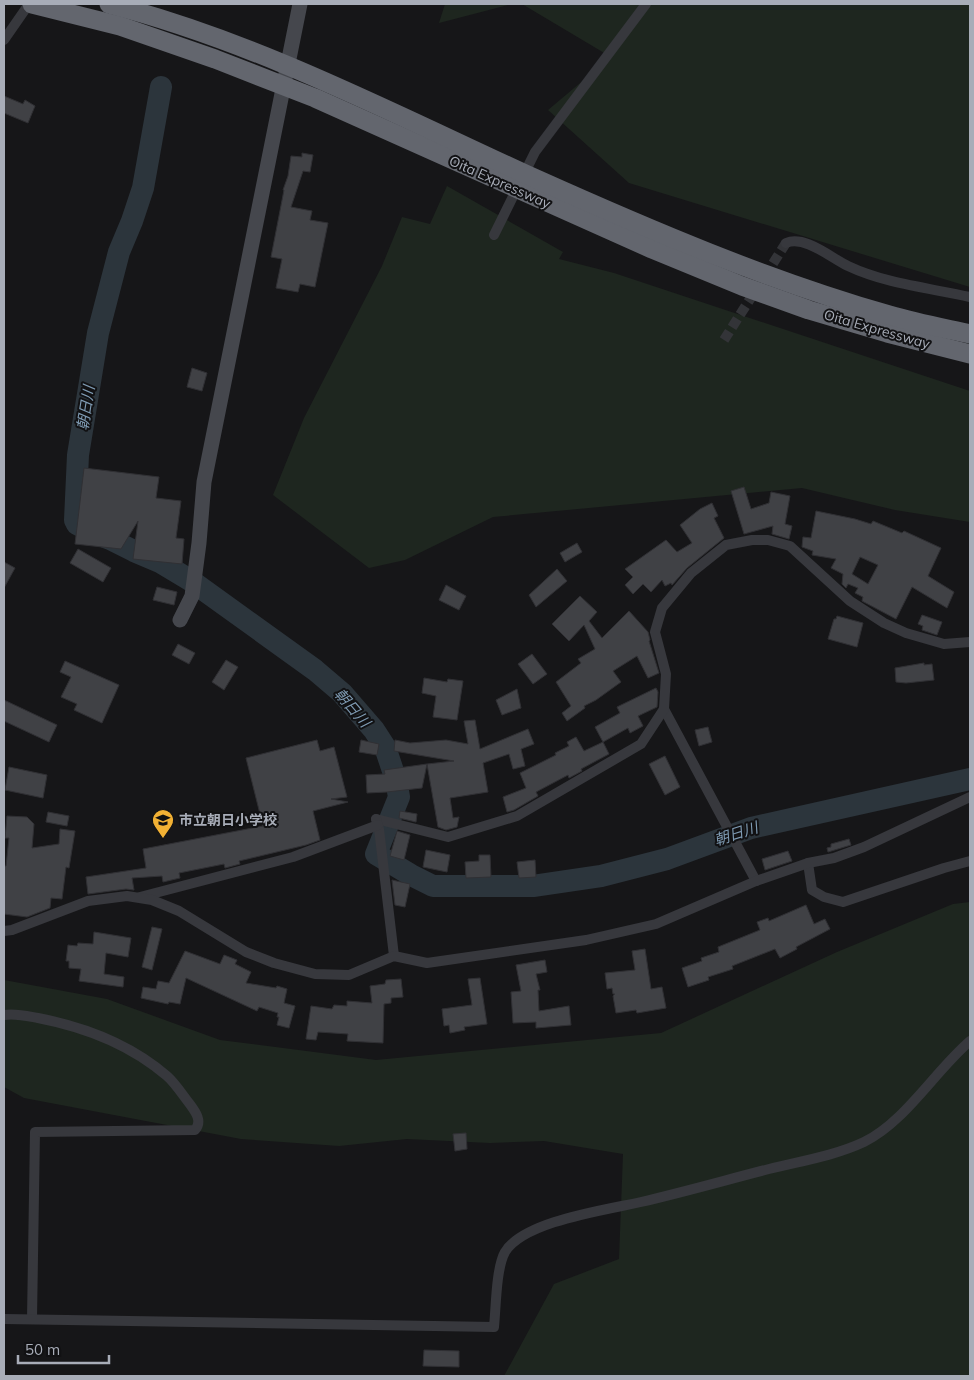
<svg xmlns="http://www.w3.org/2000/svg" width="974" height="1380" viewBox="0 0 974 1380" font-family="Mulish,'Noto Sans JP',sans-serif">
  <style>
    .green { fill: #1e261f }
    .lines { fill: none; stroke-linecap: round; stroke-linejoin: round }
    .river { stroke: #2c353c; stroke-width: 22 }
    .building { fill: #404145; stroke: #303034; fill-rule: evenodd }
    .street-tunnel { stroke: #333438; stroke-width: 10; stroke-dasharray: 10 5; stroke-linecap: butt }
    .street { stroke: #37383d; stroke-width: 10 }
    .secondary { stroke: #45474d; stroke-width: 15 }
    .highway { stroke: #63666e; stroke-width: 19 }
    .labels { text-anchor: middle; stroke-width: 4; stroke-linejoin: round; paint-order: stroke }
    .street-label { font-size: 14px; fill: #a8adb8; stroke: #111113 }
    .poi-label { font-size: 14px; font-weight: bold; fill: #a8adb8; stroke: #111113; text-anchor: start }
    .water-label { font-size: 15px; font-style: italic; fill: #7f9bb3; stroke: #111113 }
  </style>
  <rect width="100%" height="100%" fill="#161618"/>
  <g class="green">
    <path d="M 445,4 L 512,4 L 439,23 Z"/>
    <path d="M 522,4 L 970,4 L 970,287 L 629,183 L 548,110 L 611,57 Z"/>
    <path d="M 447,186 L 563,252 L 559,259 L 614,273 L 970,391 L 970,522 L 895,510 L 802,488 L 493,517 L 405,560 L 369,568 L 273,495 L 304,418 L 382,266 L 402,217 L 430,224 Z"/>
    <path d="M 970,902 L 970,1376 L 504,1376 L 554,1284 L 619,1259 L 623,1154 L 544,1141 L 490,1143 L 407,1139 L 339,1146 L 241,1139 L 24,1098 L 4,1087 L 4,980 L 107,999 L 220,1040 L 376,1060 L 661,1033 L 837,952 L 953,904 Z"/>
  </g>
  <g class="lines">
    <path class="river" d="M 161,87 L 143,188 L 132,221 L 119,252 L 98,333 L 78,455 L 75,520 L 77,524 L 92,532 L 110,539 L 134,551 L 160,562 L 190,580 L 315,670 L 342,693 L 374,730 L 385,747 L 396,780 L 399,797 L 376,854 L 411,875 L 433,886 L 533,886 L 601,876 L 667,859 L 751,828 L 970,779"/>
  </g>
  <g class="building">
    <path d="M 4,96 L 23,104 L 25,100 L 35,106 L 28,123 L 4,113 Z"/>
    <path d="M 302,153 L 313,155 L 310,172 L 303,171 L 291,207 L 312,211 L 310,220 L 328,223 L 315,287 L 300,284 L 298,292 L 276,288 L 282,259 L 271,257 L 284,190 L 283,190 L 288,176 L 291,156 L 302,157 Z"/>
    <path d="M 192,368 L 207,373 L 202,391 L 187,387 Z"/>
    <path d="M 84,468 L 159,477 L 156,498 L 181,501 L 176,538 L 184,539 L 182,564 L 133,559 L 138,521 L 121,549 L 75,544 Z"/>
    <path d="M 744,487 L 751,509 L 769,503 L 771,492 L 790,496 L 785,524 L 792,526 L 789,539 L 772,534 L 773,526 L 744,534 L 731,491 Z"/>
    <path d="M 712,503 L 718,516 L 714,518 L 724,538 L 687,568 L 672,585 L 671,583 L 665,586 L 662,580 L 651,592 L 643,584 L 633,594 L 625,585 L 633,577 L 625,569 L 666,540 L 677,552 L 692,543 L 680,525 L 700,509 Z"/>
    <path d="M 816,511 L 855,519 L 871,524 L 873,521 L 902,533 L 904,531 L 941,548 L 928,576 L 954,592 L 947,608 L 912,587 L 896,619 L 862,601 L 863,597 L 855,593 L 858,588 L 848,584 L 846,588 L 842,584 L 843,574 L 831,568 L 836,559 L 812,555 L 813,551 L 802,547 L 803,537 L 811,538 ZM 860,557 L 878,565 L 868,584 L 852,574 Z"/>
    <path d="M 577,543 L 582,552 L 565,562 L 560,553 Z"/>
    <path d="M 78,549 L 111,568 L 103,582 L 70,563 Z"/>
    <path d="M 4,562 L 15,568 L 4,588 Z"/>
    <path d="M 557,569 L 567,581 L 536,607 L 529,595 Z"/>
    <path d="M 446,585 L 466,596 L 459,610 L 439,600 Z"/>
    <path d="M 157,587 L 177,592 L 174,605 L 153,600 Z"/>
    <path d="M 580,596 L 597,612 L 589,621 L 602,638 L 629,611 L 648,632 L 650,640 L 649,641 L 659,673 L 648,678 L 637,656 L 613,671 L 621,682 L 596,700 L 584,706 L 585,708 L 567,721 L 562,713 L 571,706 L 556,682 L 581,663 L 578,659 L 595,649 L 584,625 L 569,641 L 552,624 Z"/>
    <path d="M 922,615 L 942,622 L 937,635 L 922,630 L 923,626 L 918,624 Z"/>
    <path d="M 837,616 L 863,623 L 857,647 L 828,639 L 834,619 L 836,619 Z"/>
    <path d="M 178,644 L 195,653 L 189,664 L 172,655 Z"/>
    <path d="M 532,654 L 547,674 L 533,684 L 518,664 Z"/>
    <path d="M 226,660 L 238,667 L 224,690 L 212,682 Z"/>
    <path d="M 65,661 L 119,685 L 102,723 L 74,710 L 77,704 L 61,697 L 71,677 L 60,672 Z"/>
    <path d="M 924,663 L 924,665 L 932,664 L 934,680 L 906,683 L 896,682 L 895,668 Z"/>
    <path d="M 424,678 L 447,682 L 448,679 L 463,681 L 457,720 L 433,717 L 436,696 L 422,693 Z"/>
    <path d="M 656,688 L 658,692 L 657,707 L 638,716 L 643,726 L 630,733 L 628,728 L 603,742 L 595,727 L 620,713 L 617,707 Z"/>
    <path d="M 517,689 L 521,708 L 502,715 L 496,700 Z"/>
    <path d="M 4,700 L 57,725 L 49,742 L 4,721 Z"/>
    <path d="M 475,720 L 480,749 L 528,729 L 534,744 L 521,749 L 525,766 L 513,769 L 509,754 L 483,763 L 488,792 L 450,798 L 453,818 L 459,817 L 457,827 L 446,830 L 438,827 L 427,764 L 454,761 L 394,751 L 395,740 L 410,743 L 446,740 L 468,744 L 464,721 Z"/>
    <path d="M 708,727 L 712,742 L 699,746 L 695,730 Z"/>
    <path d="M 576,737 L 584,751 L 603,742 L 609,754 L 581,769 L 582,771 L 569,778 L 568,775 L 536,792 L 538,796 L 514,810 L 507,812 L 503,797 L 526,788 L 520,773 L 556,755 L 555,753 L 569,746 L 567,742 Z"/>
    <path d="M 317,740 L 320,751 L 334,747 L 347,797 L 331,799 L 348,802 L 313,811 L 320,840 L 306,845 L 239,861 L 240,864 L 225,868 L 224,864 L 179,873 L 180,878 L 163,882 L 162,876 L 132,878 L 134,890 L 126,889 L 88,894 L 86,877 L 146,868 L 143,849 L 263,826 L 246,758 Z"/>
    <path d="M 361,740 L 379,744 L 377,755 L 359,752 Z"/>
    <path d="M 665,756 L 680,787 L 665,795 L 649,764 Z"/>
    <path d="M 427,764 L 422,788 L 387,792 L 367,793 L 366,775 L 385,774 L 384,770 Z"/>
    <path d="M 9,767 L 47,775 L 43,798 L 5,790 Z"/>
    <path d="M 400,811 L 417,814 L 416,822 L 399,818 Z"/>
    <path d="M 48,812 L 69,816 L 67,826 L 46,822 Z"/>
    <path d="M 7,816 L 27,817 L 34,824 L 32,848 L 59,844 L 60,829 L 75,831 L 69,868 L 66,867 L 62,899 L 51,898 L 50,908 L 27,917 L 4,914 L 4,866 L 6,866 L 9,838 L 5,838 Z"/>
    <path d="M 397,831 L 410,835 L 404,860 L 390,856 Z"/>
    <path d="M 849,839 L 851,845 L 828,852 L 827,848 L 831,847 L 831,844 Z"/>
    <path d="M 426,850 L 450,855 L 447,872 L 423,867 Z"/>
    <path d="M 788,851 L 792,861 L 765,870 L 762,859 Z"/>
    <path d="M 479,855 L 490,855 L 491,877 L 466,878 L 465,862 L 479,861 Z"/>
    <path d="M 535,860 L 536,877 L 519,878 L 517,862 Z"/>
    <path d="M 392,880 L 410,884 L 405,907 L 395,905 Z"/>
    <path d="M 806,905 L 814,924 L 825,919 L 830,929 L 796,947 L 797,949 L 780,958 L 775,949 L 732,966 L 733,969 L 708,977 L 709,980 L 688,987 L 682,968 L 702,961 L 701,958 L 719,952 L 718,947 L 760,930 L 757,922 L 768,918 L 769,921 Z"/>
    <path d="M 152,927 L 162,929 L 152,970 L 142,967 Z"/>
    <path d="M 94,932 L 131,938 L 128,957 L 106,953 L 104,974 L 124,977 L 123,987 L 79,981 L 81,969 L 69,968 L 69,961 L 66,961 L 68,945 L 77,946 L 78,943 L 93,944 Z"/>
    <path d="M 645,949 L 651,989 L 662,987 L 666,1008 L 637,1013 L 636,1010 L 616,1013 L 613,996 L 615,994 L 613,994 L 612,988 L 607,989 L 605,973 L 635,970 L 632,951 Z"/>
    <path d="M 185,951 L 220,964 L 224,955 L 237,960 L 235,964 L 251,972 L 246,983 L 276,988 L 277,986 L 287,989 L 284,1003 L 295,1006 L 289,1028 L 277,1025 L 279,1017 L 277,1017 L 278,1013 L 259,1007 L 257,1011 L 186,978 L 180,1004 L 169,1002 L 168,1004 L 141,998 L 143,987 L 156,989 L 158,981 L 169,983 Z"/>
    <path d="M 545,960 L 547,972 L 536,974 L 540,990 L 538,990 L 539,1011 L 569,1006 L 571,1025 L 536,1028 L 536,1022 L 513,1023 L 511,992 L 521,991 L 516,965 Z"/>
    <path d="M 480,978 L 487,1024 L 464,1027 L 465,1030 L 450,1033 L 449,1025 L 444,1026 L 442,1009 L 472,1005 L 468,979 Z"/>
    <path d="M 401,979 L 403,997 L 391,998 L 391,1003 L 384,1004 L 383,1043 L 347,1041 L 348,1034 L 318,1032 L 316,1040 L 306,1039 L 311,1006 L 332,1009 L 334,1005 L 347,1006 L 347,1001 L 372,1003 L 370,986 L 385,984 L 386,980 Z"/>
    <path d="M 466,1133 L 467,1149 L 455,1151 L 453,1134 Z"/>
    <path d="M 424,1350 L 459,1351 L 459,1367 L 423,1366 Z"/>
  </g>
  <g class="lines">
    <g class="street-tunnel">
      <path d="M 765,276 L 786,243"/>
      <path d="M 724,340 L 757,288"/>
    </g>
    <g class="street">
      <path d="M 4,40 L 29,4"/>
      <path d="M 494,235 L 535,152 L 646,4"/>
      <path d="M 786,243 C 805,235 831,258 848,266 C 886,284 930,288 970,297"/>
      <path d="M 664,709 L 756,881"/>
      <path d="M 376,819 L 448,837 L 517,816 L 641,744 L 664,709 L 666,674 L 655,632 L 662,608 L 691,573 L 726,545 L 752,540 L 768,540 L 790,546 L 850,601 L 884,623 L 906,633 L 944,644 L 970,642"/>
      <path d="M 376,819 L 379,829 L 394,956"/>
      <path d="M 808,863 L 812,890 L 824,897 L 843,902 L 944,868 L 970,861"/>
      <path d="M 140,897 L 293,857 L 378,825"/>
      <path d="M 4,931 L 12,930 L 88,901 L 127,896 L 152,900 L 179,911 L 246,952 L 274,963 L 315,974 L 349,975 L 394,956 L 427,963 L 586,940 L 656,924 L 756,881 L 808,863 L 834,858 L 864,847 L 970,797"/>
      <path d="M 4,1015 C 15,1013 27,1016 38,1018 C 85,1027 131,1045 167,1076 C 175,1083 182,1094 189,1103 C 195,1111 203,1121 195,1130 L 35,1132 L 32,1319"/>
      <path d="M 4,1319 L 494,1327 C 496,1308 496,1268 505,1252 C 524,1221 606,1210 641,1202 C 684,1192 726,1180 769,1169 C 801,1161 834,1156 864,1142 C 905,1122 935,1071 970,1041"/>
    </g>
    <path class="secondary" d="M 180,620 L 192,596 L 199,543 L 204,482 L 300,4"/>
    <g class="highway">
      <path d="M 32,4 L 120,26 L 215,59 L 315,98 L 652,249 L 742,286 L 809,310 L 887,333 L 970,354"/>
      <path d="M 109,4 C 257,42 396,115 534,178 C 650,230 767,280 889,315 C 916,323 943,328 970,334"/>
    </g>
  </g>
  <defs>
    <g id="school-pin" transform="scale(1.125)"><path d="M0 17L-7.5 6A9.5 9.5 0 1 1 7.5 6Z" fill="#f2b134" stroke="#111113"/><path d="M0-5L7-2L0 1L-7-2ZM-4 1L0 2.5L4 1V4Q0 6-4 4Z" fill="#111"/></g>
  </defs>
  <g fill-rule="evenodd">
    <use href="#school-pin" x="163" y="820"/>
  </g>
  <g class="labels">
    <g class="street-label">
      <text transform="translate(500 182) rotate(24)" y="5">Oita Expressway</text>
      <text transform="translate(877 329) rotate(16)" y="5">Oita Expressway</text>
    </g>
    <g class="poi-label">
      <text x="179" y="825">市立朝日小学校</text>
    </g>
    <g class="water-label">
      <text transform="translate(86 408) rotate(-81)" y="5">朝日川</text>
      <text transform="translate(352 708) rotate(49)" y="5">朝日川</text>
      <text transform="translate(736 834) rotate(-18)" y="5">朝日川</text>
    </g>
  </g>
  <rect width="974" height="1380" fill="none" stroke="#a8adb8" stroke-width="10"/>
  <path d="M18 1355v8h91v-8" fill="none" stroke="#a8adb8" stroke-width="2.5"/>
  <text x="25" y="1355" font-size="15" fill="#a8adb8" stroke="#111113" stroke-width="4" paint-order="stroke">50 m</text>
</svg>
